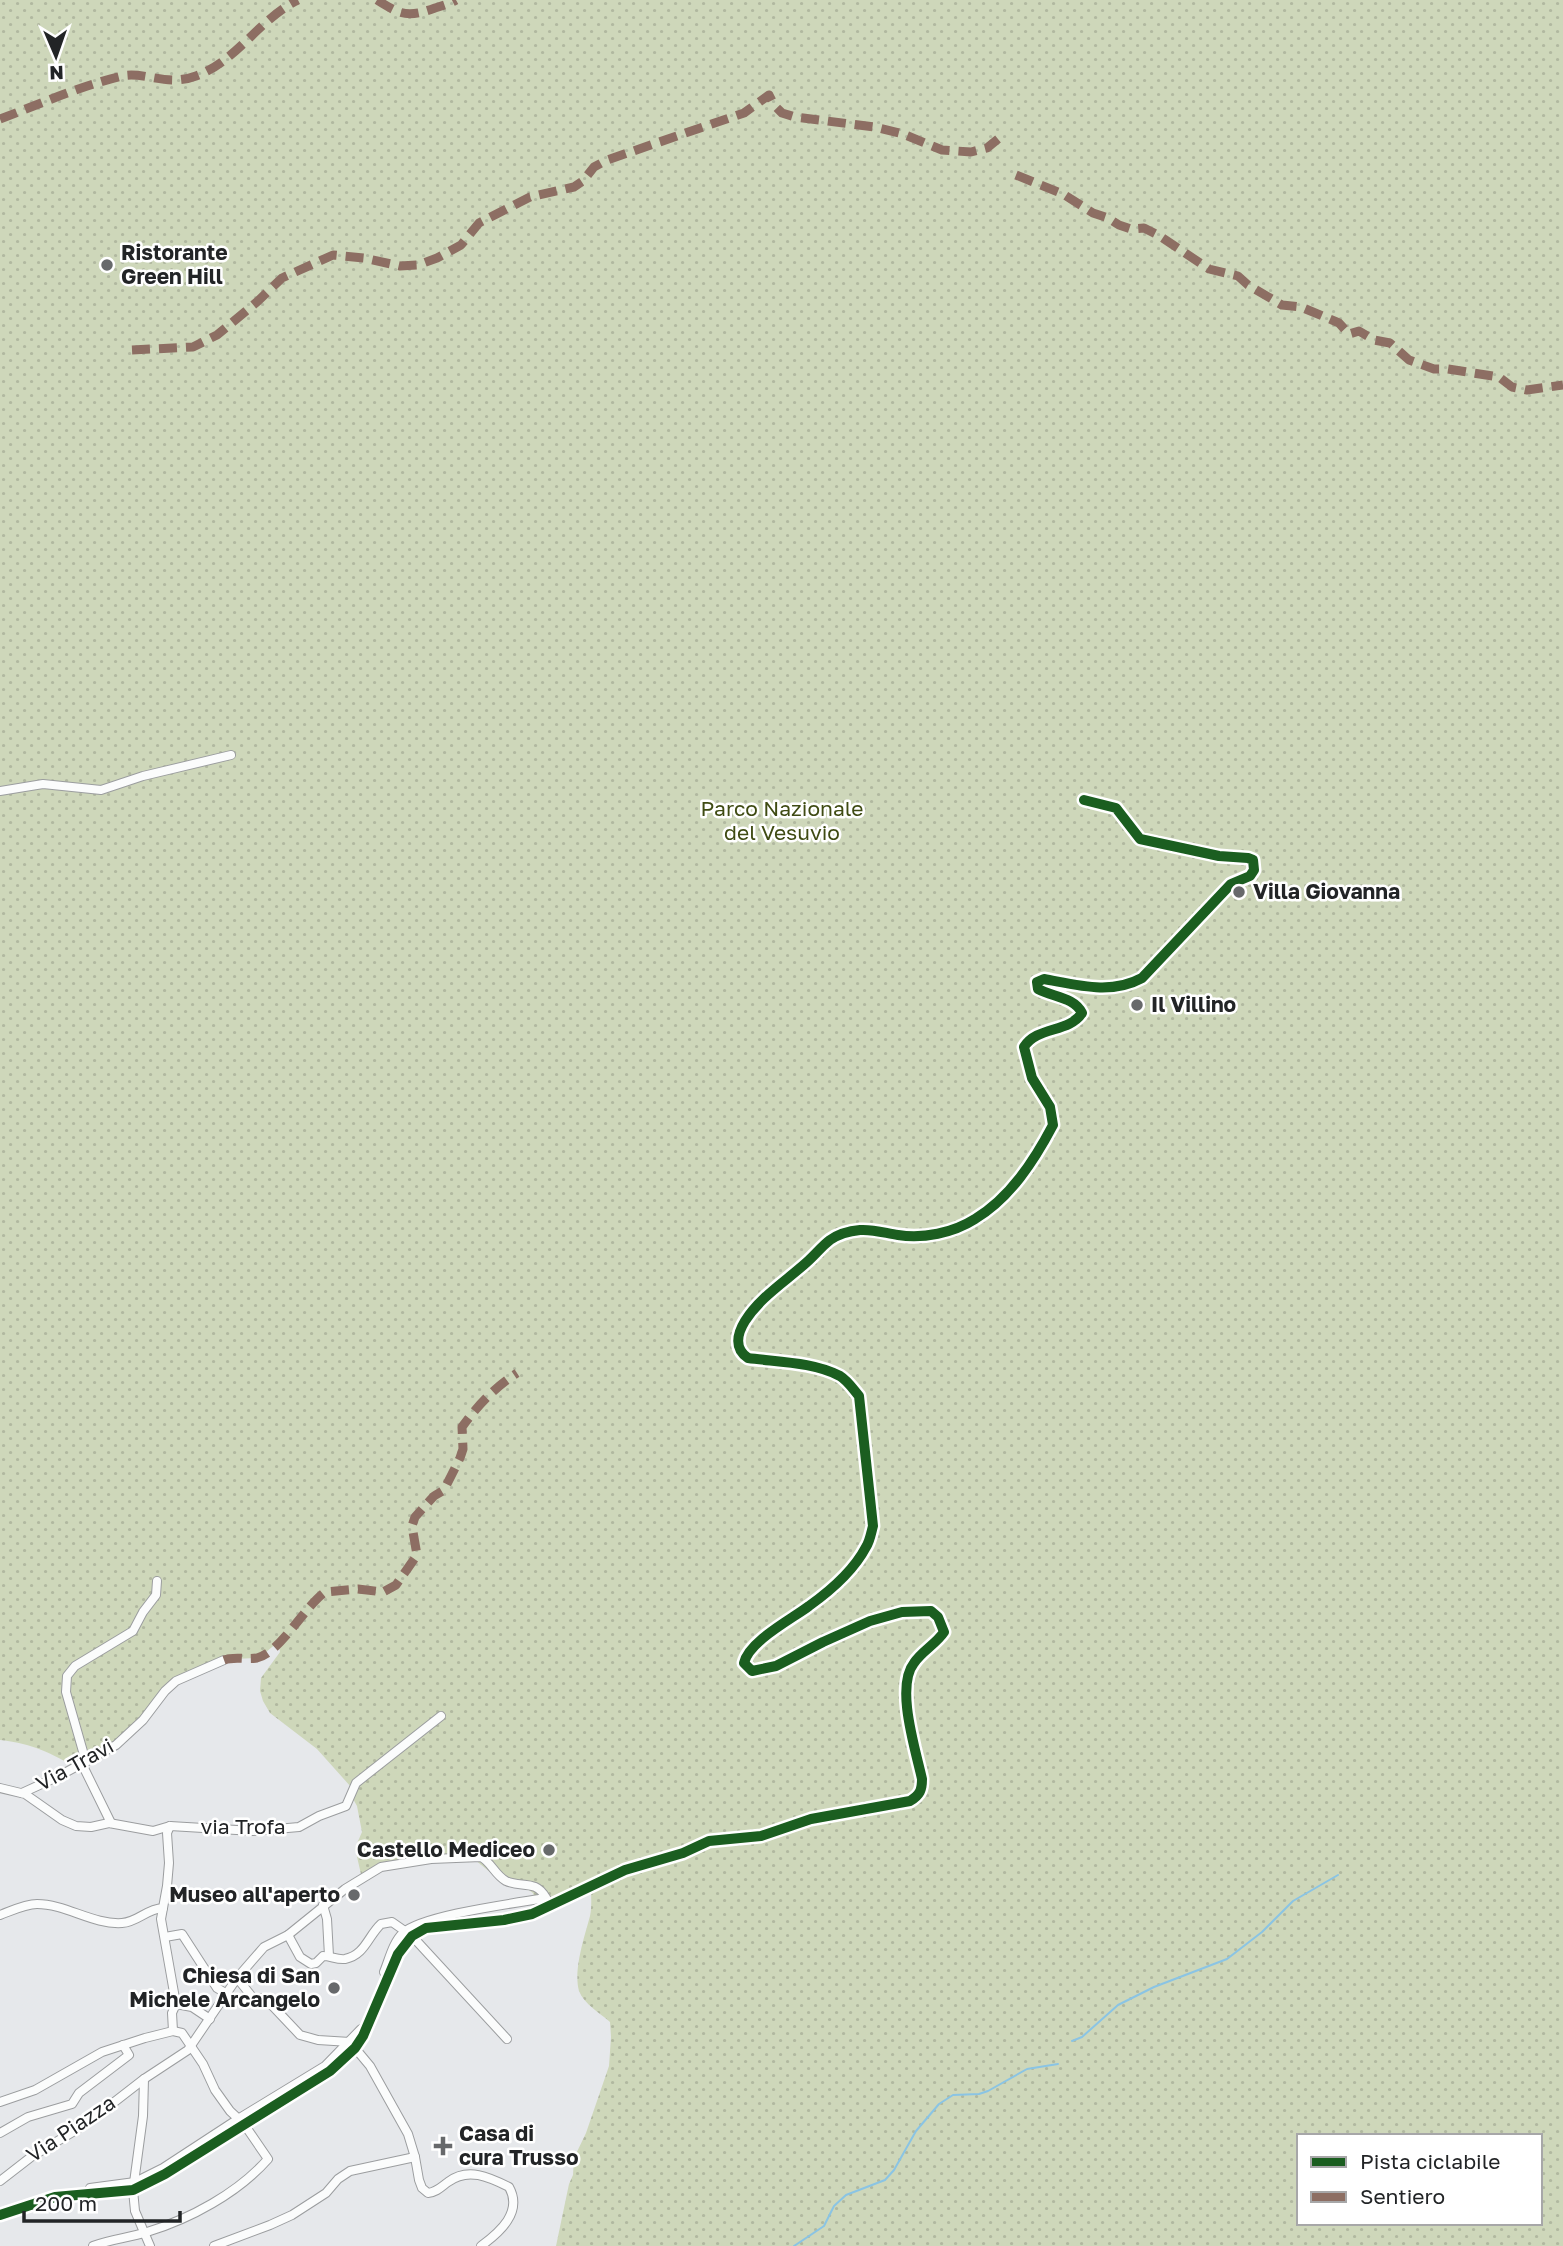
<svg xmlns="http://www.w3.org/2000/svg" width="1563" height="2246" viewBox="0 0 1563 2246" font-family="'Golos Text',sans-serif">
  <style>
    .park { fill: url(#park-dots); fill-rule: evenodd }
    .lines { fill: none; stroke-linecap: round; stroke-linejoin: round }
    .stream { stroke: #8ac4e4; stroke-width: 2 }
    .minor-casing { stroke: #9b9d9f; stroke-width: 10 }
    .minor { stroke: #fbfcfc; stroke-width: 8 }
    .quiet { stroke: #8d6e63; stroke-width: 9; stroke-dasharray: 18 9; stroke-linecap: butt }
    .cycleway-casing { stroke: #fff; stroke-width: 15 }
    .cycleway { stroke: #1b5e20; stroke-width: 10 }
    .poi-dot { fill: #67696b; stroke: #fff; stroke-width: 2.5 }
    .labels { text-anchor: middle; stroke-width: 5; stroke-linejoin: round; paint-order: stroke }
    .poi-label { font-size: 21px; font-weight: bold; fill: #222426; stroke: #fff; text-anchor: start }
    .park-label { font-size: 21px; fill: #3f4b13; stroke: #fff }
    .street-label { font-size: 21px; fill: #222426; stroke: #fff }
  </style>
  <defs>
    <pattern id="park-dots" width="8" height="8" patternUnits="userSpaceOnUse" patternTransform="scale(1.75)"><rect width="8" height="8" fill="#ced7ba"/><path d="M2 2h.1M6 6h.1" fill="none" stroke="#b1b8a0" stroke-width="1.8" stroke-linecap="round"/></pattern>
  </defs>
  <rect width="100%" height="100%" fill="#e6e8eb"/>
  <path class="park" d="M 0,0 L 1563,0 L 1563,2246 L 556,2246 L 569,2184 L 573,2175 L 574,2158 L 586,2133 L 609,2066 L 611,2037 L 610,2022 C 600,2013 584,2004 579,1991 C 573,1970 585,1935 590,1916 C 592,1907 591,1897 591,1888 L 540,1913 L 533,1893 L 523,1886 L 507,1886 L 474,1859 L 425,1861 L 385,1868 L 363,1883 L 355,1848 L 362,1832 L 357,1806 L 352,1797 L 351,1787 L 317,1749 L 270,1713 L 263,1701 L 260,1691 L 261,1678 L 280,1652 L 278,1642 L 259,1658 L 233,1659 L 208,1666 L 172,1683 L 149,1709 L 93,1762 L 80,1769 C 49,1753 35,1744 0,1740 ZM 1299,2136 L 1540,2136 L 1540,2223 L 1299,2223 Z"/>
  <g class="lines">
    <g class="stream">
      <path d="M 1072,2041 L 1082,2037 L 1118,2005 L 1154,1987 L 1227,1959 L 1262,1932 L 1293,1901 L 1338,1875"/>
      <path d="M 794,2246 L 824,2226 L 834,2206 L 846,2195 L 885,2180 L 894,2170 L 916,2131 L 939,2104 L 953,2095 L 979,2094 L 988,2091 L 1027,2069 L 1058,2064"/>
    </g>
    <g class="minor-casing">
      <g id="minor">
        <path d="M 0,791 L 43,784 L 101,790 L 143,776 L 231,755"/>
        <path d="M 86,1762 L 66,1692 L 67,1676 L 75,1666 L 133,1631 L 143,1612 L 156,1595 L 157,1581"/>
        <path d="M 82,1764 L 111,1823"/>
        <path d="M 0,1788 L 25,1794 L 62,1820 L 76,1826 L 91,1827 L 109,1823 L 153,1831 L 170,1826 L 253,1831 L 299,1827 L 319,1816 L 346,1806 L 356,1783 L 441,1716"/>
        <path d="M 22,1793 L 59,1776 L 116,1745 L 143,1720 L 165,1691 L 176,1681 L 224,1660"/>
        <path d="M 170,1826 L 167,1833 L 169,1863 L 167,1886 L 161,1919 L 176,2004 L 172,2013 L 173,2031"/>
        <path d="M 323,1905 L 327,1919 L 329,1956"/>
        <path d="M 0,1915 C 11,1911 25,1904 37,1904 C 66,1904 93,1925 122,1923 C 138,1922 146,1909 163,1908"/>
        <path d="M 288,1935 L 300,1957 L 311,1964 L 316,1963 L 323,1956 C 331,1956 337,1960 345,1959 C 365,1955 368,1936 381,1924 L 392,1922 L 412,1936 L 507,2039"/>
        <path d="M 165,1937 L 182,1934 L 217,1988 L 227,1994"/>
        <path d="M 384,1972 C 389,1960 393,1942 403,1933 C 422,1915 517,1903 546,1898 L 547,1903"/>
        <path d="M 237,1978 L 253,1998 L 265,1998 L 300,2035 L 318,2040 L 350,2042 L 370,2066 L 408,2134 L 415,2157 L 419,2180 L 422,2188 L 428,2193 C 437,2192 441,2187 448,2182 C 468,2167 489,2177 509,2187 C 523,2212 500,2232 481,2246"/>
        <path d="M 176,2004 L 192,2007 L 210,2019"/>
        <path d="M 0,2102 L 35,2090 L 102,2052 L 145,2038 L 173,2031 L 182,2033 L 203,2064 L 215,2090 L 230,2111 L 244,2124 L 268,2159 C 238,2193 190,2219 147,2232 C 129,2238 111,2239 93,2246"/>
        <path d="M 0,2133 L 28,2117 L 72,2104 L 79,2093 L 129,2055 L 123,2045"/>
        <path d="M 0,2181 L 31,2157 L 86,2124 L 144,2079"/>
        <path d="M 90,2188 L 135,2182 L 163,2168 L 238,2119 L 325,2066 L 361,2029"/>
        <path d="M 0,2215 L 55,2197 L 133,2190 L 165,2174 L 330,2071 L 355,2048 L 363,2036 L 398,1954 L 412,1936 L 426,1928 L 504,1920 L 532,1914 L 625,1870 L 683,1853 L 709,1841 L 761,1836 L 811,1819 L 910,1801 C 920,1795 922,1790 922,1779 C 916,1751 895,1687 914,1663 C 922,1651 936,1644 944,1632 L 938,1617 L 931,1611 L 902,1612 L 870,1621 L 823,1642 L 776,1666 L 752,1671 L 744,1663 C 749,1641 792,1619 809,1606 C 830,1591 854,1570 866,1547 C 870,1541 871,1533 873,1526 L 859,1396 C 853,1389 848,1381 840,1376 C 814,1362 777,1362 748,1358 C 734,1349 737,1334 745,1321 C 760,1297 786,1281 807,1262 C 815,1255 822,1246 830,1240 C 840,1233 849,1231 860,1230 C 873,1229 885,1233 898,1235 C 923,1239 953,1233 975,1219 C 1010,1198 1034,1161 1053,1125 L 1050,1107 L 1032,1078 L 1024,1047 C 1037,1026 1069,1033 1082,1013 C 1074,997 1053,997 1038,989 L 1037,982 L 1044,979 C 1077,985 1111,995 1142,978 L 1231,884 L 1250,876 L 1254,870 L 1253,860 L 1248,858 L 1219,856 L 1140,839 L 1116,808 L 1084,800"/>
        <path d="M 150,2246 L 135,2211 L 133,2190 L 143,2116 L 144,2079 L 188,2050 L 237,1978 L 264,1947 L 288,1935 L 345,1889 L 381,1867 L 431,1859 L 481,1857 C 491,1862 495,1875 506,1881 C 521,1888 536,1879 546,1898"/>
        <path d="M 214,2246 L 270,2225 L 292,2215 L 326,2193 L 338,2179 L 350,2171 L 415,2157"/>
      </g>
    </g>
    <use href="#minor" class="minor"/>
    <g class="quiet">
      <path d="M 377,0 C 401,15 407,18 435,8 C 442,6 449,4 456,0"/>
      <path d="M 0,119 C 40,104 80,86 122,76 C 144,71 167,87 196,76 C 237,61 259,19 298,0"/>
      <path d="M 1016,175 L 1063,194 L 1093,213 L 1108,218 L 1119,225 L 1131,229 L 1144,228 L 1158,235 L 1209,269 L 1238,276 L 1248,285 L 1282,305 L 1301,307 L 1339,323 L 1349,334 L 1359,331 L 1374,340 L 1390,343 L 1409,360 L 1434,369 L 1448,369 L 1499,377 L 1512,387 L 1527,390 L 1563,385"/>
      <path d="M 132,350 L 193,347 L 217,335 L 258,301 L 282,278 L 333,255 L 364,258 L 400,266 L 418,265 L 437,258 L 461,245 L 479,223 L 530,197 L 574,187 L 583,181 L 594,167 L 607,160 L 744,113 L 769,95 L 774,105 L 782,113 L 795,117 L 875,127 L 903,134 L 942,150 L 971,152 L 987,148 L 998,139"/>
      <path d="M 224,1660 C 235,1656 246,1660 257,1658 C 281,1652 304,1607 325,1592 L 358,1589 L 383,1592 L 396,1585 L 417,1555 L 412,1526 L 415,1517 L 425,1506 L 434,1496 L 444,1490 L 460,1458 L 463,1449 L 462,1427 C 478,1405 494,1388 517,1373"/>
    </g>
    <g class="cycleway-casing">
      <path id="cycleway" d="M 0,2215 L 55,2197 L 133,2190 L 165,2174 L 330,2071 L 355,2048 L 363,2036 L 398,1954 L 412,1936 L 426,1928 L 504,1920 L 532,1914 L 625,1870 L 683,1853 L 709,1841 L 761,1836 L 811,1819 L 910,1801 C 920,1795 922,1790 922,1779 C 916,1751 895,1687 914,1663 C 922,1651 936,1644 944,1632 L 938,1617 L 931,1611 L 902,1612 L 870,1621 L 823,1642 L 776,1666 L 752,1671 L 744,1663 C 749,1641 792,1619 809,1606 C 830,1591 854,1570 866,1547 C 870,1541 871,1533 873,1526 L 859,1396 C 853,1389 848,1381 840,1376 C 814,1362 777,1362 748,1358 C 734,1349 737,1334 745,1321 C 760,1297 786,1281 807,1262 C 815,1255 822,1246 830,1240 C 840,1233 849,1231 860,1230 C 873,1229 885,1233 898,1235 C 923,1239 953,1233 975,1219 C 1010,1198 1034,1161 1053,1125 L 1050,1107 L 1032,1078 L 1024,1047 C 1037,1026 1069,1033 1082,1013 C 1074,997 1053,997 1038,989 L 1037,982 L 1044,979 C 1077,985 1111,995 1142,978 L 1231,884 L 1250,876 L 1254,870 L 1253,860 L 1248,858 L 1219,856 L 1140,839 L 1116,808 L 1084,800"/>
    </g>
    <use href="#cycleway" class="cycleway"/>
  </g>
  <g class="poi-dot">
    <circle cx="107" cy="265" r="7"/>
    <circle cx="1239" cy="892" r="7"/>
    <circle cx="1137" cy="1005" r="7"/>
    <circle cx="549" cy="1850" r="7"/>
    <circle cx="354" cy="1895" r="7"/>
    <circle cx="334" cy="1988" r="7"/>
    <path d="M439.5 2135.5h7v7h7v7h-7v7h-7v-7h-7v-7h7z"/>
  </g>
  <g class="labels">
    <g class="poi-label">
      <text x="121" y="260">Ristorante<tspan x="121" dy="24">Green Hill</tspan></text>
      <text x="1253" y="899">Villa Giovanna</text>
      <text x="1151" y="1012">Il Villino</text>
      <text x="535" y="1857" text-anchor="end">Castello Mediceo</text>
      <text x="340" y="1902" text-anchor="end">Museo all'aperto</text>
      <text x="320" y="1983" text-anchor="end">Chiesa di San<tspan x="320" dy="24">Michele Arcangelo</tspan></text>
      <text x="459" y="2141">Casa di<tspan x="459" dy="24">cura Trusso</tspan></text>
    </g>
    <g class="park-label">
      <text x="782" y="816">Parco Nazionale<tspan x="782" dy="24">del Vesuvio</tspan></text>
    </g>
    <g class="street-label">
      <text transform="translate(75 1765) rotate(-29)" y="7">Via Travi</text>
      <text x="243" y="1834">via Trofa</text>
      <text transform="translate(71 2129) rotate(-34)" y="7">Via Piazza</text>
    </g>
  </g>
  <rect x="1297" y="2134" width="245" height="91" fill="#ffffff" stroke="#a7a7a8" stroke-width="2"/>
  <rect x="1311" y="2157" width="35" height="10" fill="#1b5e20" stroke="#a7a7a8" stroke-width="2"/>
  <text x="1360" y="2169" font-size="21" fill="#222426">Pista ciclabile</text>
  <rect x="1311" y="2192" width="35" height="10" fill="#8d6e63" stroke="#a7a7a8" stroke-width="2"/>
  <text x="1360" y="2204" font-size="21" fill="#222426">Sentiero</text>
  <g transform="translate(56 56) rotate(178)" stroke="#ffffff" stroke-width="5" paint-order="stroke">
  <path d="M0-5L12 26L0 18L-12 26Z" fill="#222426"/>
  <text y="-10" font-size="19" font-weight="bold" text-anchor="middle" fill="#222426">N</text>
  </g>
  <path d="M24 2211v10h156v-10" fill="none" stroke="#222426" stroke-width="3.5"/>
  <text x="35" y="2211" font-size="21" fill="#222426" stroke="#ffffff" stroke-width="5" paint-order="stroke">200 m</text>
</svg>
